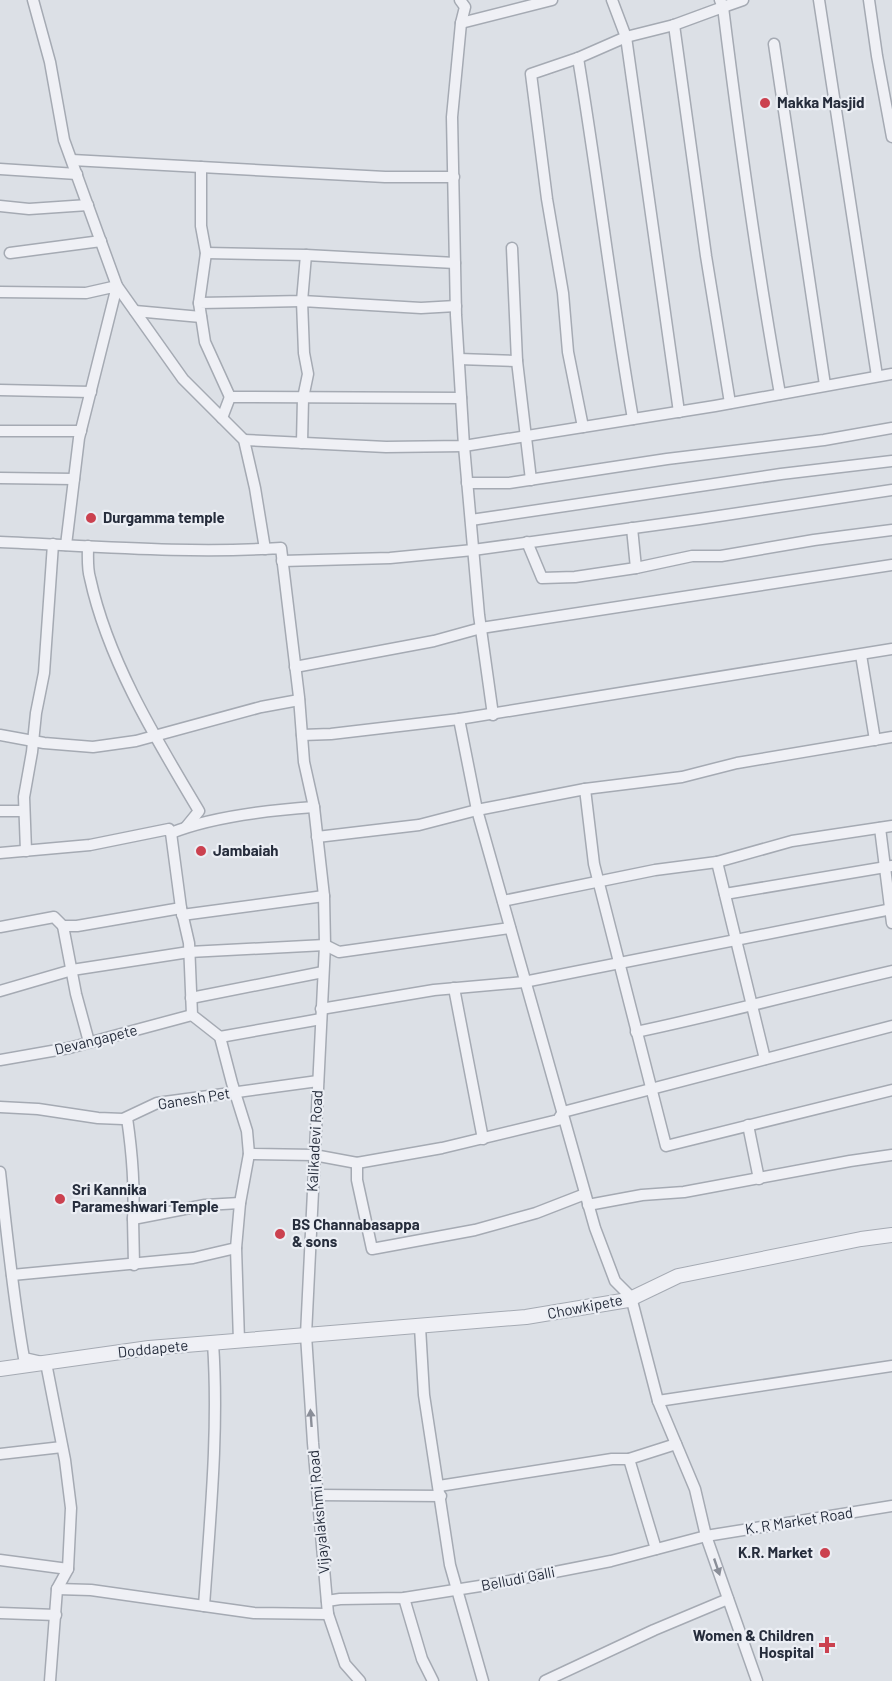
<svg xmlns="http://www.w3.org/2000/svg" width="892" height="1681" viewBox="0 0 892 1681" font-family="Barlow,sans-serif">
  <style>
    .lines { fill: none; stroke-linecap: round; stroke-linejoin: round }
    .minor-casing { stroke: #a5aab3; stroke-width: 13 }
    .tertiary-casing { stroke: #a5aab3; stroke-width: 16 }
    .minor { stroke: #eff0f5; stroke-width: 10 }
    .tertiary { stroke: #eff0f5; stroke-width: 14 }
    .oneway { fill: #8a8e98 }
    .poi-dot { fill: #cb414f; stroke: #ebeef4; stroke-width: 2 }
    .labels { text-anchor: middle; stroke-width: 4.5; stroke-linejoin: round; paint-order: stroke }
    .poi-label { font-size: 15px; font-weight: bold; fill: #262d3c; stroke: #ebeef4; text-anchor: start }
    .street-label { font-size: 15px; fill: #262d3c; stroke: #ebeef4 }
  </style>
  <rect width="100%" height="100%" fill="#dce0e6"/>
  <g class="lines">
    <g class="minor-casing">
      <g id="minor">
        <path d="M 33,0 L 50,62 L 64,140 L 117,286 L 183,379 L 244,440 L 255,488 L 265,549"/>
        <path d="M 460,0 L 465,7 L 461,23 L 452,117 L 456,315 L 464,446 L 479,615 L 493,715"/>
        <path d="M 612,0 L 626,37 L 679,412"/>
        <path d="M 720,0 L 723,7 L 743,0"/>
        <path d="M 819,0 L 877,376"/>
        <path d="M 869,0 L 877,56 L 892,137"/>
        <path d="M 461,23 L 552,0"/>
        <path d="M 674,25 L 706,256 L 730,403"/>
        <path d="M 774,44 L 825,385"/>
        <path d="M 578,58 C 598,178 612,299 633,419"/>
        <path d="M 72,160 L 385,177 L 454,177"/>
        <path d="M 0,169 L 77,174"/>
        <path d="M 0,206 L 29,209 L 88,205"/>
        <path d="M 512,248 L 517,361 L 531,480"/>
        <path d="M 10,253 L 101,241"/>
        <path d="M 206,253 L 306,255 L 455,263"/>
        <path d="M 0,292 L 86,293 L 117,286 L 79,438 L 66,545"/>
        <path d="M 199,303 L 206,253 L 201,226 L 201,167"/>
        <path d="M 135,311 L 201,317"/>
        <path d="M 459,359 L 517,361"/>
        <path d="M 0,390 L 91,392"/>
        <path d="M 230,397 L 205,342 L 199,303 L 302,301 L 306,255"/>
        <path d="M 222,418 L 230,397 L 461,398"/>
        <path d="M 583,427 L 568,352 L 563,293 L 547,199 L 531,74 L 578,58 L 626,37 L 674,25 L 723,7 C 739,136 757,266 780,394"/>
        <path d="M 0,431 L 81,431"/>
        <path d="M 244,440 L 386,447 L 464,446 L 715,406 L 892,374"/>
        <path d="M 302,443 L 303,398 L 308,374 L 304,353 L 302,301 L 421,308 L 456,306"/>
        <path d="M 0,478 L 74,479"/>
        <path d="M 467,483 L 509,483 L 667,459 L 824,440 L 892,428"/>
        <path d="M 471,520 L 781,474 L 892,461"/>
        <path d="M 0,542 C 93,546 188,554 281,548 L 299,697 L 304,762 L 314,807 L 324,896 L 325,945 L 306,1335 L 313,1443 L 328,1614 L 345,1664 L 360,1681"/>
        <path d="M 527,542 L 542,578 L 575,577 L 636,568 L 632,528"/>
        <path d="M 88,546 C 88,556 87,568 90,578 C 108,661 156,739 199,811 L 186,827"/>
        <path d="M 282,561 L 390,558 L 473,550 L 699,519 L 892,490"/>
        <path d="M 636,568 L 692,556 L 721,556 L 814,540 L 892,530"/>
        <path d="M 861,655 L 875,740"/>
        <path d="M 295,667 L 434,641 L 481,628 L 892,565"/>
        <path d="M 459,719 L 477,810 L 595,1228 L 615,1281 L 631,1297 L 658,1401 L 695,1489 L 706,1536 L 757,1681"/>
        <path d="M 0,735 L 44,743 L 93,747 L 136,741 L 261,707 L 299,700"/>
        <path d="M 302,735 L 331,734 L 459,719 L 892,649"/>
        <path d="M 585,789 L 594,864 L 666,1146 L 892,1090"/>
        <path d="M 0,811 L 24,811"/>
        <path d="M 880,828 L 892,923"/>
        <path d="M 171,833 L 181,908 L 189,943 L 192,1015 L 220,1037 L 232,1083 L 247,1131 L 249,1154 L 314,1155 L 357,1163 L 442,1148 L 558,1120 L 563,1112 L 892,1026"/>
        <path d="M 317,837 L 419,825 L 477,810 L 585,789 L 682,777 L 737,763 L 892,737"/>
        <path d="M 26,851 L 24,797 L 32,752 L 36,713 L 44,673 L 53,544"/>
        <path d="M 0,853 L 90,845 L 169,829 L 171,833 C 211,817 271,810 314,807"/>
        <path d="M 717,862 L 792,841 L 892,826"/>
        <path d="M 725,894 L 892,866"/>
        <path d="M 503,901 L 655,870 L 717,862 L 765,1059"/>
        <path d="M 182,915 L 324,896"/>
        <path d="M 63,926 L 76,994 L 89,1042"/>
        <path d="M 0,927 L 54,917 L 63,926 L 77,926 L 181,908"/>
        <path d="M 454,988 L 483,1139"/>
        <path d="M 0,991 L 72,970 L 189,952 L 325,945 L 339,952 L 510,928"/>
        <path d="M 191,998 L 323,972"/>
        <path d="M 321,1009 L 434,990 L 524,982 L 892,909"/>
        <path d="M 636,1032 C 722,1014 806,991 892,971"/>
        <path d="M 220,1037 L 321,1019"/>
        <path d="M 0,1060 L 69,1048 L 192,1015"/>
        <path d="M 0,1107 L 38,1109 L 98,1118 L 123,1119 L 157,1103 L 318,1081"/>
        <path d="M 127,1118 C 132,1152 135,1184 133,1219"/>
        <path d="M 748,1125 L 759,1179"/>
        <path d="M 357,1163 L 357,1180 L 372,1249 L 475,1230 L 536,1213 L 585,1194"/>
        <path d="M 0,1172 C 7,1235 13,1297 24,1358 L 46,1363 L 65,1460 L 71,1508 L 68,1569 L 57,1589 L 50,1681"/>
        <path d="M 588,1205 L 642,1195 L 684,1192 L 850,1161 L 892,1155"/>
        <path d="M 236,1248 L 239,1341"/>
        <path d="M 134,1265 L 133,1219 L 205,1205 L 240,1203"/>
        <path d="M 12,1275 L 193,1258 L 236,1248 L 240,1203 L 249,1154"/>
        <path d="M 420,1327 L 424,1395 L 450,1565 L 483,1681"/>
        <path d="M 658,1401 L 892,1366"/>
        <path d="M 0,1454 L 62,1447"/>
        <path d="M 629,1459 L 656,1549"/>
        <path d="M 439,1486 L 612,1459 L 629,1459 L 676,1444"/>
        <path d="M 318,1495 L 441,1496"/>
        <path d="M 0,1560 L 68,1569"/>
        <path d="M 57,1589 L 91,1590 L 254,1613 L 328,1614"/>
        <path d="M 404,1598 L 422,1659 L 433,1681"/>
        <path d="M 327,1601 L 340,1599 L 404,1598 L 499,1583 L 611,1561 L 706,1536 L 892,1506"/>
        <path d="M 204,1606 C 210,1519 219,1430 213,1343"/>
        <path d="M 0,1613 L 56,1615"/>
        <path d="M 545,1681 L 654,1630 L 728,1599"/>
      </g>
    </g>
    <g class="tertiary-casing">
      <path id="tertiary" d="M 0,1369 L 149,1348 L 526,1317 L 628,1300 L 678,1276 L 861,1239 L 892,1235"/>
    </g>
    <use href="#minor" class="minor"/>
    <use href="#tertiary" class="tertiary"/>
  </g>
  <defs><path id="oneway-solid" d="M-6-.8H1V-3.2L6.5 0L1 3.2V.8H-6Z" transform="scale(1.5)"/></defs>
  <g class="oneway">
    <use href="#oneway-solid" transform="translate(311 1418) rotate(-94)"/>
    <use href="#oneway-solid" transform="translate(717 1567) rotate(71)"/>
  </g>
  <g class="poi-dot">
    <circle cx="765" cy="103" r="6"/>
    <circle cx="91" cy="518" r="6"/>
    <circle cx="201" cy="851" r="6"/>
    <circle cx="60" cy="1199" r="6"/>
    <circle cx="280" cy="1234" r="6"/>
    <circle cx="825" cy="1553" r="6"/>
    <path d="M824 1636h6v6h6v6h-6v6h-6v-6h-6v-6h6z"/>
  </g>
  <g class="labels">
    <g class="poi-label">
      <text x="777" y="108">Makka Masjid</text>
      <text x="103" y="523">Durgamma temple</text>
      <text x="213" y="856">Jambaiah</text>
      <text x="72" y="1195">Sri Kannika<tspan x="72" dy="17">Parameshwari Temple</tspan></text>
      <text x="292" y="1230">BS Channabasappa<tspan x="292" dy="17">&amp; sons</tspan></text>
      <text x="813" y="1558" text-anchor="end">K.R. Market</text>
      <text x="814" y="1641" text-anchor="end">Women &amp; Children<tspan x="814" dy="17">Hospital</tspan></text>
    </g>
    <g class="street-label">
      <text transform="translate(96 1040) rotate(-14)" y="5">Devangapete</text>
      <text transform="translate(194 1099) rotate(-9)" y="5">Ganesh Pet</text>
      <text transform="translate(315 1141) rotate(-87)" y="5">Kalikadevi Road</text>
      <text transform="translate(585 1307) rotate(-11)" y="5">Chowkipete</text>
      <text transform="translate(153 1349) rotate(-6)" y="5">Doddapete</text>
      <text transform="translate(319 1512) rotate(-95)" y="5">Vijayalakshmi Road</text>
      <text transform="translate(799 1521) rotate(-9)" y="5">K. R Market Road</text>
      <text transform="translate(518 1579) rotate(-11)" y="5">Belludi Galli</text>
    </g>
  </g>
</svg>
